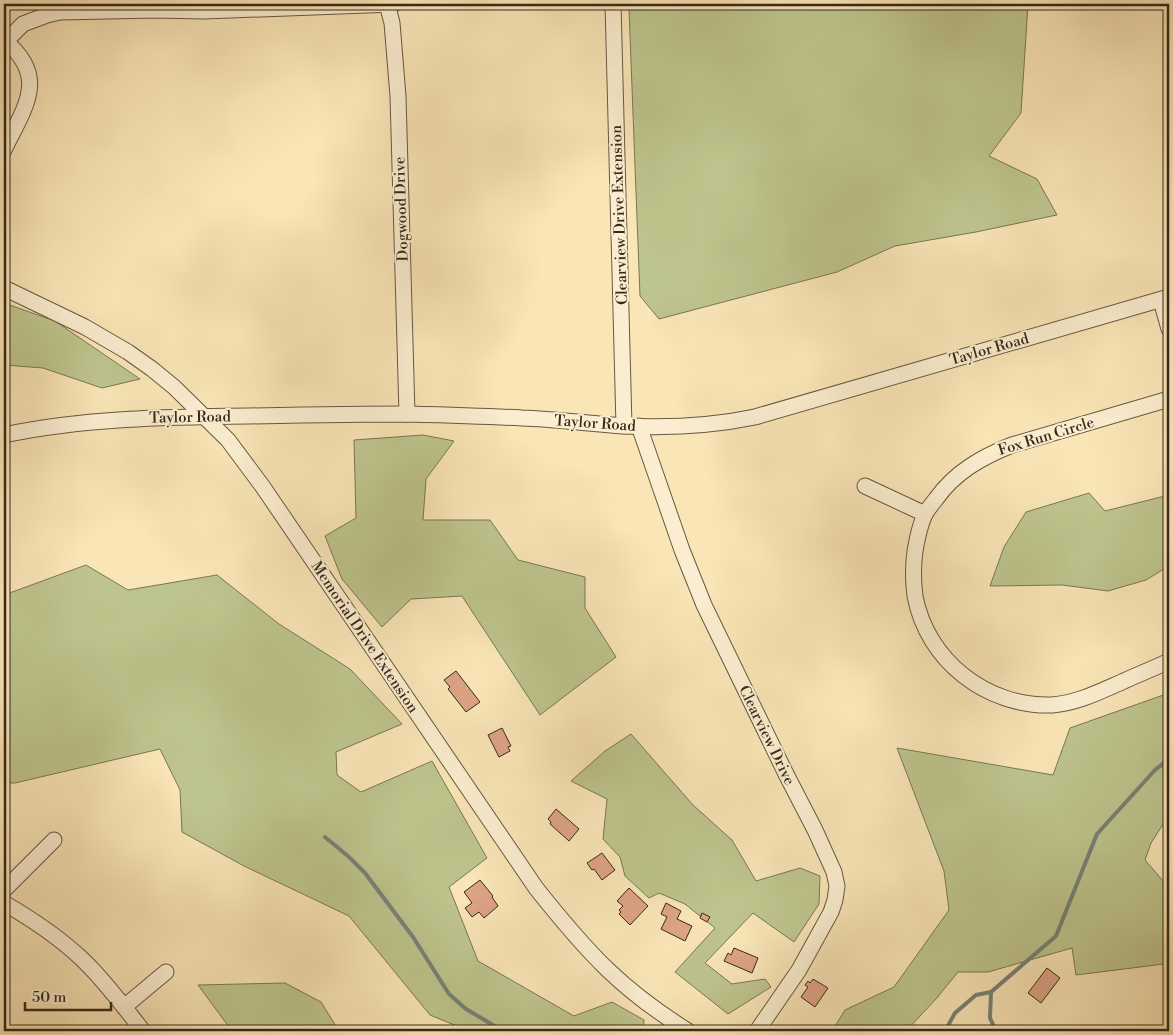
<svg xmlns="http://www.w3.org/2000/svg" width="1173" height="1035" viewBox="0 0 1173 1035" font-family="'Libre Bodoni',serif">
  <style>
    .green { fill: #bec48d; stroke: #7a7654 }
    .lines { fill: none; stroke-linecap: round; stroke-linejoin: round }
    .stream { stroke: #778278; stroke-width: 4 }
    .building { fill: #dca385; stroke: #37291a }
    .minor-casing { stroke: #685841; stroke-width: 17 }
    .minor { stroke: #fbeed0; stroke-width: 15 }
    .labels { text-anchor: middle; stroke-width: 4; stroke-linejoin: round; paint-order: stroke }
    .street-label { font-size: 15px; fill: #37291a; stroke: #fbeed0 }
  </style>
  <rect width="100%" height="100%" fill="#f9e5b6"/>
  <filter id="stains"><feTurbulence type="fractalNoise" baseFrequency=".004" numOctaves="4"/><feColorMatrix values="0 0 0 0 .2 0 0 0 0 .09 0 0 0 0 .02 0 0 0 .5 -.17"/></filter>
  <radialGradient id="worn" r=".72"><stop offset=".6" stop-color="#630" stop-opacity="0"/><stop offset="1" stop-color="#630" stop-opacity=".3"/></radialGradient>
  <g class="green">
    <path d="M 687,4 L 1028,4 L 1021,113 L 989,156 L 1037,179 L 1057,215 L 976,232 L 895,246 L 837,272 L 659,319 L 640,296 L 629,9 Z"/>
    <path d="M 4,303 L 55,321 L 140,379 L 102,388 L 43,368 L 4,365 Z"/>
    <path d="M 423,435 L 454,441 L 426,479 L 423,520 L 490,520 L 518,560 L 585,577 L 585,608 L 616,657 L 540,715 L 462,596 L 411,599 L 382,627 L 342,579 L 325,536 L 356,518 L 354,440 Z"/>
    <path d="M 1089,493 L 1105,511 L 1169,495 L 1169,566 L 1146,580 L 1108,591 L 1062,585 L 990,586 L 1004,547 L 1026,512 Z"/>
    <path d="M 86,565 L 128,590 L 217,575 L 279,624 L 350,669 L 402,724 L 336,752 L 337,775 L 361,792 L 432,761 L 487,858 L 449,887 L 478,961 L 574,1016 L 612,1002 L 644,1020 L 643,1031 L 469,1031 L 430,1015 L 349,916 L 244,866 L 182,832 L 180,790 L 160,749 L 15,783 L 4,783 L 4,595 Z"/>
    <path d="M 1169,693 L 1169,815 L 1151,843 L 1145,860 L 1164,882 L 1169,884 L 1169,984 L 1164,964 L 1076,975 L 1072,948 L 988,972 L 958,972 L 936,999 L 906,1031 L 832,1031 L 845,1010 L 894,987 L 949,910 L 944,871 L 897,748 L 1053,775 L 1070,728 Z"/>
    <path d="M 631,734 L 693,805 L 732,840 L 756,881 L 800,868 L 820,876 L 819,904 L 794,942 L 753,913 L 705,963 L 732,984 L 765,979 L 771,987 L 728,1014 L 675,972 L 715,928 L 685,904 L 659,893 L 649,898 L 625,876 L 620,857 L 603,839 L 607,799 L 571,781 L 605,751 Z"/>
    <path d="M 285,983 L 321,1002 L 339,1031 L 232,1031 L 198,985 Z"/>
  </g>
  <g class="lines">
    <g class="stream">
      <path d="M 325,837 L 349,857 L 365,873 L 413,937 L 449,994 L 466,1009 L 503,1031"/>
      <path d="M 991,992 L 990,1018 L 996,1031"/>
      <path d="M 945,1031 L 955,1013 L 976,995 L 991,992 L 1056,936 L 1097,834 L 1155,770 L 1169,759"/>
    </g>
  </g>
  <g class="building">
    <path d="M 456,671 L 480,702 L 466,712 L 448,689 L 450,687 L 444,680 Z"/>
    <path d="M 502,728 L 511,746 L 508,747 L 510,751 L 499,757 L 488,735 Z"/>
    <path d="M 556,809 L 579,829 L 569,841 L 550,824 L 551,822 L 548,819 Z"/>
    <path d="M 602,853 L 615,870 L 602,880 L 594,869 L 592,870 L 587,863 Z"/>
    <path d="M 480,880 L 493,896 L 492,897 L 498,906 L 484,918 L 479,912 L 472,917 L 465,908 L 472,903 L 464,892 Z"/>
    <path d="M 629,888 L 648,906 L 630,925 L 619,914 L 621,912 L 619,910 L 623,906 L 617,901 Z"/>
    <path d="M 666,903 L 681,911 L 677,919 L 692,926 L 685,941 L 661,929 L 667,917 L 661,914 Z"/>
    <path d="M 702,913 L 710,917 L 707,922 L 700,918 Z"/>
    <path d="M 734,948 L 758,958 L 752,973 L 724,961 L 728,953 L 731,955 Z"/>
    <path d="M 1047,968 L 1060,978 L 1041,1003 L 1028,993 Z"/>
    <path d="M 813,979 L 828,988 L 815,1007 L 801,997 L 808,987 L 805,985 L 808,981 L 810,983 Z"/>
  </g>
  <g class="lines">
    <g class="minor-casing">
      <g id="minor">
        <path d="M 387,4 L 392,23 L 398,96 L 407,414"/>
        <path d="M 613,4 L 624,426"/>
        <path d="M 4,40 C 50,77 24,108 4,150"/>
        <path d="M 6,41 L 23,24 L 47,15 L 60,12 L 156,10 L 204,11 L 394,4"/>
        <path d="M 4,288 L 85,327 L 128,352 L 152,369 L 174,387 L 228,440 L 263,487 L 536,888 C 559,917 582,945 608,970 C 632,993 659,1013 688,1031"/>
        <path d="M 1161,300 L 1169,329"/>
        <path d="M 1169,399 L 1012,445 C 982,457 955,472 936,499 C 932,504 928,509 925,514 C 920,525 917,539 915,551 C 913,566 913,581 915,596 C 927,661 987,707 1052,705 C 1078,703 1101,691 1124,681 C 1139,674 1155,668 1169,661"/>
        <path d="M 639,426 L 682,550 L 704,605 L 786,774 L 815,830 L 834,872 L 837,886 L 835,900 L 831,912 L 799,970 L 757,1031"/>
        <path d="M 4,435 C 84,418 167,417 249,416 C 302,415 355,414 408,414 C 446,415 484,416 522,418 C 556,419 590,424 624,426 C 668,428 712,426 755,417 L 1169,297"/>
        <path d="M 865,486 L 925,514"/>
        <path d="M 4,890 L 54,840"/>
        <path d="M 4,903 C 30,918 61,939 83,960 C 105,981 124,1007 143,1031"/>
        <path d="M 124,1007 L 166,972"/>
      </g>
    </g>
    <use href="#minor" class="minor"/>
  </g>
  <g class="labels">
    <g class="street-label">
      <text transform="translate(401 209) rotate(-92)" y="5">Dogwood Drive</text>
      <text transform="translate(619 215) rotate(-92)" y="5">Clearview Drive Extension</text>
      <text transform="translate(989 349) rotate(-16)" y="5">Taylor Road</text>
      <text transform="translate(190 417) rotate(-1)" y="5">Taylor Road</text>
      <text transform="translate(595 423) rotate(4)" y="5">Taylor Road</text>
      <text transform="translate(1046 436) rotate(-17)" y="5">Fox Run Circle</text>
      <text transform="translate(365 637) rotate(56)" y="5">Memorial Drive Extension</text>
      <text transform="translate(767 735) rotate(64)" y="5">Clearview Drive</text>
    </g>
  </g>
  <rect width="1173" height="1035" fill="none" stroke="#f9e5b6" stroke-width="20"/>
  <rect x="5" y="5" width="1163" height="1025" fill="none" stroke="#37291a" stroke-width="2.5"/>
  <rect x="10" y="10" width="1153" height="1015" fill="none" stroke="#37291a"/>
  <path d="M25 1002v8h86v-8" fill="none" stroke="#37291a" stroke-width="2.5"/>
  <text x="32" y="1002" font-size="15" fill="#37291a" stroke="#fbeed0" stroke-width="4" paint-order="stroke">50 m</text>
  <rect width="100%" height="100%" filter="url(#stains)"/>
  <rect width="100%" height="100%" fill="url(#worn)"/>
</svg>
